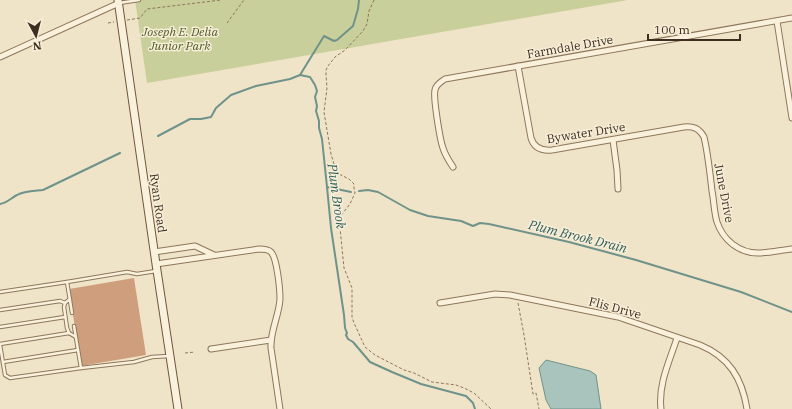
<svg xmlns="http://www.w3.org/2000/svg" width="792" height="409" viewBox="0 0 792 409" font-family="'IBM Plex Serif',serif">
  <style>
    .green { fill: #c9cf9b }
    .water { fill: #a9c4bc; stroke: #6f938a }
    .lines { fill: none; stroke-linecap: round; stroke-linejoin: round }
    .stream { stroke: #6f938a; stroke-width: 2 }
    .building { fill: #cf9f7d }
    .service-casing { stroke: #8d765c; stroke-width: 4.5 }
    .minor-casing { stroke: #8d765c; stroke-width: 7 }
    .secondary-casing { stroke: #6f573f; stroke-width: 9 }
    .path { stroke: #8d765c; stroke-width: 1; stroke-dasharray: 3 2; stroke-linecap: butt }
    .service { stroke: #faf1dc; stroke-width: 2.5 }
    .minor { stroke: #faf1dc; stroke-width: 5 }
    .secondary { stroke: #faf1dc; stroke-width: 7 }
    .labels { text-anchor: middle; stroke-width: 3; stroke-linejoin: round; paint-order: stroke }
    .park-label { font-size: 12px; font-style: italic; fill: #4d5a26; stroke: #f7eed8 }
    .street-label { font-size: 12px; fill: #3d2e20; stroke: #f7eed8 }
    .water-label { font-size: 13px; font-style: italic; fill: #2f5d5a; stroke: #f7eed8 }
  </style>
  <rect width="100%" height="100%" fill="#f0e4c8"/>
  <path class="green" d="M 135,0 L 628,0 L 147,83 Z"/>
  <path class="water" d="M 546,360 L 590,371 L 596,375 L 601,409 L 551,409 L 546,400 L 539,368 Z"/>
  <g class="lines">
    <g class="stream">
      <path d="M 300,75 L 324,36 L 334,41 L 337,40 L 353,26 L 358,9 L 359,0"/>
      <path d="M 158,136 L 190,119 L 201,119 L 211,117 L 216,108 L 231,95 L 256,86 L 290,79 L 300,75 L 310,77 L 315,85 L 317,91 L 315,97 L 317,106 L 316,111 L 319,121 L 319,128 L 322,139 L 327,187 L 331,228 L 344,315 L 345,328 L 347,333 L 346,335 L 348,339 L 353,342 L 370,362 L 392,372 L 421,384 L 466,396 L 473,403 L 475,409"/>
      <path d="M 327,187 L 351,192"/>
      <path d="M 359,191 L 368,190 L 378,192 L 410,210 L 428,216 L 461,221 L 473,226 L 480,223 L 489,224 L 569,242 L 636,260 L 741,292 L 792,312"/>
      <path d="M 0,204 C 7,203 11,198 17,195 C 24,191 34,191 43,190 L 120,153"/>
    </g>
  </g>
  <path class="building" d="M 134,278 L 146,355 L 81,366 L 69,289 Z"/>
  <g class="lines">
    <g class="service-casing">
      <g id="service">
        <path d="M 119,3 L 139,0"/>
        <path d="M 0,292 L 67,282"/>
        <path d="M 70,299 L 65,303 L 64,307 L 67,328 L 69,333 L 76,337"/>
        <path d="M 0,310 L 60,301 L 65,303"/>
        <path d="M 72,313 L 67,282 L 127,272 L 137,274 L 156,271"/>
        <path d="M 74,326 L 81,368 L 134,362 L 152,357 L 169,356"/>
        <path d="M 0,327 L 65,317"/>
        <path d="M 0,344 L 69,333"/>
        <path d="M 0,345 L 5,375 L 10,378 L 81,368"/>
        <path d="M 3,362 L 78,350"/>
      </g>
    </g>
    <g class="minor-casing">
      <g id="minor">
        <path d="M 777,21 L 792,118"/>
        <path d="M 0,57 L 119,3"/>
        <path d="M 518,66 L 531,138 C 534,148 542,151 552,150 L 684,127 C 693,126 699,128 704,137 C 708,154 710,173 712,191 C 714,201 714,212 717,222 C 723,240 739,253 758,253 C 770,253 781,250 792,249"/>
        <path d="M 613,140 L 617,170 L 618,189"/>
        <path d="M 453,167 C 449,161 445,155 443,148 C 440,140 433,97 435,90 C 436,84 441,82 445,79 L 792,18"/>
        <path d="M 154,252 L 195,246 L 214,255"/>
        <path d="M 156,264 L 259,249 C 263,249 268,249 271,252 C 277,258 280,289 280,299 C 279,316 270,331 271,348 L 280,409"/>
        <path d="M 440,303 L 495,294 L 510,295 L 618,317 L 700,345 C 729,357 742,378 747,409"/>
        <path d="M 211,349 L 271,340"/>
        <path d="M 661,409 C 658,384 670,360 677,338"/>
      </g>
    </g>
    <g class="secondary-casing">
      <path id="secondary" d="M 118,0 L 156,264 L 178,409"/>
    </g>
    <g class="path">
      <path d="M 374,0 L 369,11 L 367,24 L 363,31 L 345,50 L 335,57 L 328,66 L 326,70 L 326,75 L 327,88 L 324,112 L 331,154 L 336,171 L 339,174 L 349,179 L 354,184 L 354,188 L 355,193 L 350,204 L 339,218 L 344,268 L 352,288 L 352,317 L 354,323 L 365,347 L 375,355 L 404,370 L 414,373 L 432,382 L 456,385 L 464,388 L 474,393 L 491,409"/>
      <path d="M 127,20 L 140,18 L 147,9 L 221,0"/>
      <path d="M 108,23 L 114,22"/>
      <path d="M 227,23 L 244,0"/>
      <path d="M 518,303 L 524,335 L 533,394 L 536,393 L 539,409"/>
      <path d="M 185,353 L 195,352"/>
    </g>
    <use href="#service" class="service"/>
    <use href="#minor" class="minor"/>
    <use href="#secondary" class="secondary"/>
  </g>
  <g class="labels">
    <g class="park-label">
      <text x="180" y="36">Joseph E. Delia<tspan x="180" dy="14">Junior Park</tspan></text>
    </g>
    <g class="street-label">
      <text transform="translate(570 47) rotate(-10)" y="4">Farmdale Drive</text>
      <text transform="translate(586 133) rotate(-9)" y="4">Bywater Drive</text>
      <text transform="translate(724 193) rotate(79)" y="4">June Drive</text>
      <text transform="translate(158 203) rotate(82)" y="4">Ryan Road</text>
      <text transform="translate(615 308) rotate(15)" y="4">Flis Drive</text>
    </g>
    <g class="water-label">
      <text transform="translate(337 196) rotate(82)" y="5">Plum Brook</text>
      <text transform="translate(578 236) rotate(14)" y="5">Plum Brook Drain</text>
    </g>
  </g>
  <g transform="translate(36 36) rotate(173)" stroke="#f7eed8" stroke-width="3" paint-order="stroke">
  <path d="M0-3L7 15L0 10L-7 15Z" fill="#3d2e20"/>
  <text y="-6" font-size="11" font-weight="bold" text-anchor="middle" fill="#3d2e20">N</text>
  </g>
  <path d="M648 34v6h92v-6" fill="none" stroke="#3d2e20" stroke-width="2"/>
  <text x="654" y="34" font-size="12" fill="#3d2e20" stroke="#f7eed8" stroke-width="3" paint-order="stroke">100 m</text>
</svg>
